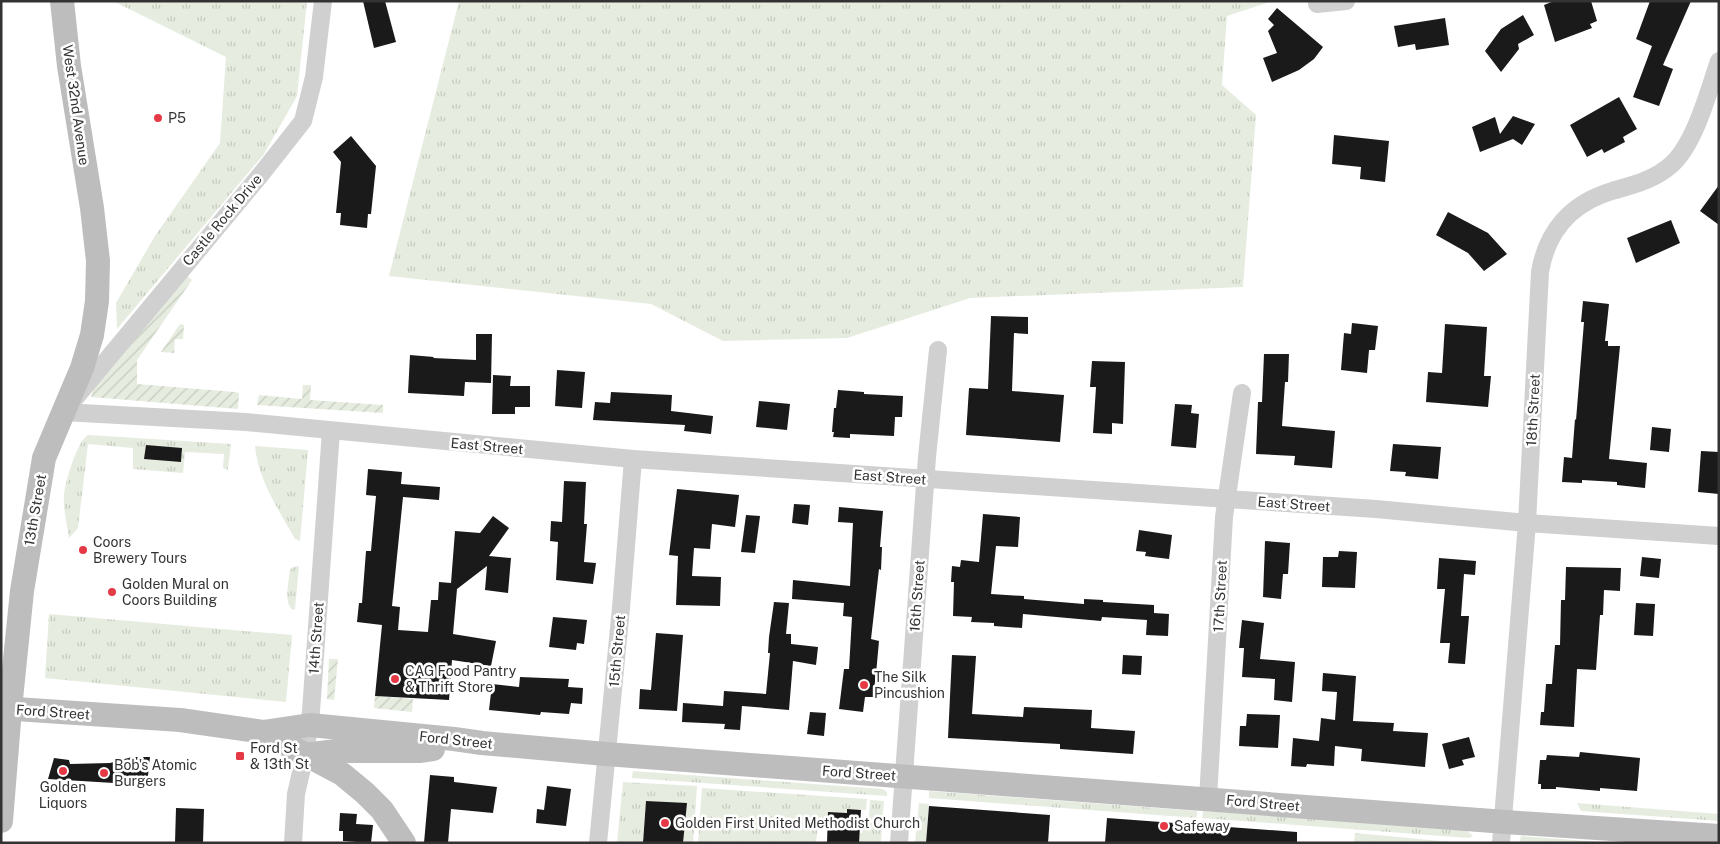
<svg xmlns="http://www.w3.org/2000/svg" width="1720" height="844" viewBox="0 0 1720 844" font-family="'Public Sans',sans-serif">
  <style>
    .grass { fill: url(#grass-tufts) }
    .garden { fill: url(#garden-furrows) }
    .building { fill: #1a1a1a }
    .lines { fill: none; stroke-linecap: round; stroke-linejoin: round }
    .street { stroke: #d0d0d0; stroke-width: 18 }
    .secondary { stroke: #bdbdbd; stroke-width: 24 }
    .poi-dot { fill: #e63946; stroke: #fff; stroke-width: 2 }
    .labels { text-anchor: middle; stroke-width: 5; stroke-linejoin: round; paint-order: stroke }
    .street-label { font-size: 14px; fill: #333; stroke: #fff }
    .poi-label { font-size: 14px; fill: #333; stroke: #fff; text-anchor: start }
  </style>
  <defs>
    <pattern id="grass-tufts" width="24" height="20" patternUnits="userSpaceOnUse" patternTransform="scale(1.25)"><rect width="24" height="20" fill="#e6ecdf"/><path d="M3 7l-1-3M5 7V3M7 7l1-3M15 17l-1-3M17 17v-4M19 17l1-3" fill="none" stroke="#c6cbc0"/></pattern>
    <pattern id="garden-furrows" width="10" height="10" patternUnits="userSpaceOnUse" patternTransform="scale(1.25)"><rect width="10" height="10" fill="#e6ecdf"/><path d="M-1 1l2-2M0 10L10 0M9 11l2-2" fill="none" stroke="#c6cbc0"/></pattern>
  </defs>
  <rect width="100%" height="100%" fill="#fff"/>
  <g class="grass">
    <path d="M 113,1 L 307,1 L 297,96 L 264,154 L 117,329 L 116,303 L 155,236 L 220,143 L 226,57 Z"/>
    <path d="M 459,1 L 1273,1 L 1227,16 L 1222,85 L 1256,115 L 1243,287 L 970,298 L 847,338 L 723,341 L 651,304 L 389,276 Z"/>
    <path d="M 89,435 L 231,444 L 228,469 L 227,470 L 223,468 L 224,454 L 185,452 L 183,473 L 133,469 L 133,448 L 88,444 L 78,528 L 69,538 C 67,524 63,509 64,495 C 65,483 78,437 89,435 Z"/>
    <path d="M 255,446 L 308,450 L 300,541 L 295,539 C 279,510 258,480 255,446 Z"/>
    <path d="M 299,566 L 295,609 L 293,610 C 283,603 289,581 290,570 L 293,567 Z"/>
    <path d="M 49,614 L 292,635 L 286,702 L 45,678 Z"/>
    <path d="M 633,771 L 883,789 L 887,792 L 887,796 L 632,778 Z"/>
    <path d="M 623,782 L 697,786 L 693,843 L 683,843 L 686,804 L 646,801 L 643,843 L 617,843 Z"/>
    <path d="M 702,788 L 867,799 L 866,810 L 847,809 L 847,813 L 829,812 L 828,825 L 818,826 L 816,843 L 698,843 Z"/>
    <path d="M 929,791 L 1197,811 L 1197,818 L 929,798 Z"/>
    <path d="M 870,800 L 884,801 L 882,823 L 869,819 Z"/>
    <path d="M 919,803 L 929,804 L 926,843 L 915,843 Z"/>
    <path d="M 1577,803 L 1719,814 L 1719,821 L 1581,811 Z"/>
    <path d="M 1203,811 L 1460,829 L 1467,831 L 1473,836 L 1469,838 L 1202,818 Z"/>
    <path d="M 867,822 L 882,825 L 881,843 L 859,843 L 859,833 L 862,833 L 864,824 Z"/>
    <path d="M 1355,833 L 1462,843 L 1354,842 Z"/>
    <path d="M 1521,836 L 1613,843 L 1522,843 L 1520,840 Z"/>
  </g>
  <g class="garden">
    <path d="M 187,276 L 192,280 L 137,360 L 137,384 L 235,392 L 239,393 L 238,409 L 91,397 L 96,381 Z"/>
    <path d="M 180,324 L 184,325 L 183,339 L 175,339 L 174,353 L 161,352 Z"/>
    <path d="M 303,385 L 311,385 L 310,400 L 383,405 L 383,413 L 257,405 L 259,395 L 302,399 Z"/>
    <path d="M 329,659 L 338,659 L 334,700 L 327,699 Z"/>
    <path d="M 375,696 L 413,699 L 412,712 L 374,708 Z"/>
  </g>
  <g class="building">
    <path d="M 363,1 L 385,1 L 396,42 L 374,48 Z"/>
    <path d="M 1554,1 L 1591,1 L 1597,21 L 1590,24 L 1592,28 L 1555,42 L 1544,5 Z"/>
    <path d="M 1650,1 L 1691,1 L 1663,65 L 1673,69 L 1659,106 L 1633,97 L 1652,46 L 1636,39 Z"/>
    <path d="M 1277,8 L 1323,47 L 1314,59 L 1299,70 L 1272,82 L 1263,58 L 1277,53 L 1268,31 L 1274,25 L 1268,19 Z"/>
    <path d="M 1523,15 L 1534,35 L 1518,44 L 1519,49 L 1501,72 L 1485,51 L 1501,29 Z"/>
    <path d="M 1445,18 L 1449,45 L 1416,50 L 1415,44 L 1398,47 L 1394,26 Z"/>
    <path d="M 1619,97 L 1637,129 L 1623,137 L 1625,142 L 1604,153 L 1602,149 L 1587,157 L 1570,125 Z"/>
    <path d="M 1513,116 L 1535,124 L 1522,145 L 1513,139 L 1480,152 L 1472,127 L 1495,117 L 1500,134 Z"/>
    <path d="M 1334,135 L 1389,141 L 1385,182 L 1360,179 L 1361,167 L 1332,164 Z"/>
    <path d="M 351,136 L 376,166 L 371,214 L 368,214 L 367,228 L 340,225 L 341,213 L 336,213 L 341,162 L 333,152 Z"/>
    <path d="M 1719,185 L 1719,225 L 1700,211 Z"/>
    <path d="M 1448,212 L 1488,233 L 1507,254 L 1484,271 L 1468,253 L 1436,235 Z"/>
    <path d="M 1671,220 L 1680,243 L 1636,263 L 1627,238 Z"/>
    <path d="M 1583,301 L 1609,304 L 1605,341 L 1608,341 L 1608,346 L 1620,346 L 1609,459 L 1647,463 L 1645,488 L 1617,485 L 1617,482 L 1582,480 L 1582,483 L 1562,482 L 1564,457 L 1572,458 L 1575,419 L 1576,420 L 1584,322 L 1581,322 Z"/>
    <path d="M 991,316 L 1028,317 L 1028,334 L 1014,333 L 1012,391 L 1064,395 L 1060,442 L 966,435 L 969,388 L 988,389 Z"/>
    <path d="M 1352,323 L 1378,326 L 1375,350 L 1369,350 L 1367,373 L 1341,370 L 1344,333 L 1351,334 Z"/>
    <path d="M 1445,324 L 1487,327 L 1484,376 L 1491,376 L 1488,407 L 1426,402 L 1428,372 L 1442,373 Z"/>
    <path d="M 476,334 L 492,334 L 491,383 L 465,382 L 464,396 L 408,393 L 410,355 L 434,357 L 433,358 L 476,360 Z"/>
    <path d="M 1264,354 L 1289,354 L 1288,382 L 1285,382 L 1282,426 L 1335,431 L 1332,468 L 1294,465 L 1295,456 L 1256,454 L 1258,402 L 1262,402 Z"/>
    <path d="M 1092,361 L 1125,362 L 1123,424 L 1112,423 L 1112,434 L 1093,433 L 1096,387 L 1090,387 Z"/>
    <path d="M 557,370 L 585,372 L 582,408 L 555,406 Z"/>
    <path d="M 493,375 L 511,376 L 510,386 L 530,386 L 530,407 L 515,407 L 515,414 L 492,414 Z"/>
    <path d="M 838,390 L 864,392 L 864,394 L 903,396 L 902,417 L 895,417 L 894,436 L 850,434 L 850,438 L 833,437 L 834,432 L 832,432 L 834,408 L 836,408 Z"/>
    <path d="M 611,392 L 672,395 L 671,411 L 713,416 L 711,434 L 684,431 L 685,425 L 593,420 L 595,402 L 610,403 Z"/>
    <path d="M 759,401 L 790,404 L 787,430 L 756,427 Z"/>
    <path d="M 1175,404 L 1192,405 L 1191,413 L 1199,414 L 1196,448 L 1171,446 Z"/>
    <path d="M 1652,427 L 1671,429 L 1669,452 L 1650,450 Z"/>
    <path d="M 1393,444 L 1441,447 L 1438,479 L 1405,476 L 1406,472 L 1390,471 Z"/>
    <path d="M 146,445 L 182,448 L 181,462 L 144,459 Z"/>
    <path d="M 1701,451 L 1719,452 L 1719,494 L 1698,492 Z"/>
    <path d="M 368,469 L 402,472 L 401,484 L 440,487 L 439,500 L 403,497 L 392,606 L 400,607 L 398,630 L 428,632 L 431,600 L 438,600 L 439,582 L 451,583 L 455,531 L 480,533 L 493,516 L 509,528 L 489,556 L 511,558 L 508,593 L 485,590 L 487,566 L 457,589 L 453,634 L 496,641 L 491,666 L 452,660 L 449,700 L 375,696 L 382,625 L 357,622 L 359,603 L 362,603 L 366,551 L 371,551 L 376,496 L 366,495 Z"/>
    <path d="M 564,481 L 586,482 L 584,524 L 587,524 L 584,562 L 596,563 L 593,584 L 556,580 L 558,542 L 550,541 L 551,521 L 562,522 Z"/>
    <path d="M 677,489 L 739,495 L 735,527 L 712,524 L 710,549 L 694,548 L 692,576 L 721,577 L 720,606 L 676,605 L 678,556 L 669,555 Z"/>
    <path d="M 794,504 L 810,505 L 808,525 L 792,523 Z"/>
    <path d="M 839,507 L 883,511 L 880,547 L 882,547 L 881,570 L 879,569 L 871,639 L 879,641 L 876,674 L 873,697 L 865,697 L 863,712 L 839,709 L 844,669 L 849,669 L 852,617 L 843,616 L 844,603 L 792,599 L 793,580 L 850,586 L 853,523 L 838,522 Z"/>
    <path d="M 983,514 L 1020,517 L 1018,547 L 996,546 L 991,594 L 1024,596 L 1024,599 L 1084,604 L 1084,599 L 1103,600 L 1103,602 L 1154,605 L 1154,613 L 1169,614 L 1168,636 L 1146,635 L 1147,620 L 1102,617 L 1101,621 L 1023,614 L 1022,628 L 994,626 L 994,623 L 971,622 L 972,617 L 953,616 L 954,582 L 951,582 L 952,566 L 960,567 L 961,560 L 979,562 Z"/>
    <path d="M 746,515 L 760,516 L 755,553 L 741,552 Z"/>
    <path d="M 1139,530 L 1172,535 L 1169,559 L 1145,556 L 1146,552 L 1136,551 Z"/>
    <path d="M 1265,541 L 1290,543 L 1288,574 L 1283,574 L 1281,599 L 1263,597 Z"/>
    <path d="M 1339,551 L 1357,552 L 1355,588 L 1322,587 L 1323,557 L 1338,557 Z"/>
    <path d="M 1642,557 L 1661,559 L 1659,578 L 1640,576 Z"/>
    <path d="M 1439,558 L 1476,561 L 1475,575 L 1464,574 L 1461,616 L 1469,616 L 1465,664 L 1448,663 L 1450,643 L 1440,643 L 1445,589 L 1437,589 Z"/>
    <path d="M 1566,567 L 1621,568 L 1620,591 L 1604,590 L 1603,615 L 1600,615 L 1596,670 L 1577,669 L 1574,727 L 1540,725 L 1541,712 L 1544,712 L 1546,684 L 1552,684 L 1555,645 L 1560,645 L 1561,600 L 1565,600 Z"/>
    <path d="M 774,602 L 789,603 L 786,634 L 791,634 L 791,644 L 818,647 L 816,665 L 793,661 L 789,710 L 742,706 L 740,730 L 724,729 L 725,724 L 682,722 L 683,703 L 723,706 L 724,691 L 766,694 L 770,653 L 768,653 L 769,637 Z"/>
    <path d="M 1636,603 L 1655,604 L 1653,636 L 1634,635 Z"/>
    <path d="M 553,617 L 587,620 L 584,644 L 577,643 L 576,650 L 549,647 Z"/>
    <path d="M 1242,620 L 1264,623 L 1260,659 L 1295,662 L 1292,702 L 1274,700 L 1275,679 L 1242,677 L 1244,648 L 1239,648 Z"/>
    <path d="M 656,633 L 683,635 L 677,711 L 639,709 L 640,689 L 651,690 Z"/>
    <path d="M 952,655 L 976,656 L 972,714 L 1023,717 L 1024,707 L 1092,710 L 1091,728 L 1135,731 L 1133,754 L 1060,749 L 1060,744 L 948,738 Z"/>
    <path d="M 1123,655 L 1142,656 L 1141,675 L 1122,674 Z"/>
    <path d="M 1323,673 L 1356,676 L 1353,721 L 1394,723 L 1393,731 L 1428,733 L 1425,767 L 1361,761 L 1362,749 L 1335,746 L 1334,766 L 1307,764 L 1306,767 L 1291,766 L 1293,738 L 1319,741 L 1321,718 L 1335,720 L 1337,692 L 1322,691 Z"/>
    <path d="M 520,677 L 569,679 L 568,687 L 583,688 L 582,704 L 571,703 L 569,714 L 541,712 L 540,715 L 489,710 L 492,684 L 519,687 Z"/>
    <path d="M 810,712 L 826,713 L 824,736 L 807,734 Z"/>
    <path d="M 1247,714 L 1280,715 L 1278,748 L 1239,746 L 1240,726 L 1246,726 Z"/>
    <path d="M 1469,737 L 1475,757 L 1462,760 L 1464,765 L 1449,769 L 1442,744 Z"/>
    <path d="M 1580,752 L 1640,758 L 1637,791 L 1600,788 L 1600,791 L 1556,787 L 1556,789 L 1541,789 L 1541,784 L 1538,784 L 1540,760 L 1546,760 L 1547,755 L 1579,757 Z"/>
    <path d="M 132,757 L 150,757 L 147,785 L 48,779 L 54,758 L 69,760 L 70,764 L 110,763 Z"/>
    <path d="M 430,775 L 454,777 L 454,782 L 497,787 L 493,813 L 451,809 L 448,843 L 424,843 Z"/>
    <path d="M 547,786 L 571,789 L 566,826 L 536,823 L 537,809 L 544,810 Z"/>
    <path d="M 646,801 L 687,803 L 683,843 L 643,843 Z"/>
    <path d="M 929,806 L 1050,815 L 1048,843 L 926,843 Z"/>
    <path d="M 176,808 L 204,809 L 203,843 L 175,843 Z"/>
    <path d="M 847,809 L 861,810 L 859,843 L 827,843 L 828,812 L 847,813 Z"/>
    <path d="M 340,813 L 357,814 L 356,824 L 373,825 L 371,843 L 343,841 L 343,831 L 339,831 Z"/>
    <path d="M 1107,818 L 1297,832 L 1297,843 L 1105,843 Z"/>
  </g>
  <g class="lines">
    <g class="street">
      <path d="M 1317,4 L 1346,1"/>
      <path d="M 76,397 L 262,173 L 303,121 L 314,77 L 323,1"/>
      <path d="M 63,412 L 246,422 L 633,459 L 1376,509 L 1527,523 L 1719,536"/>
      <path d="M 1208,799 L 1224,517 L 1242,393"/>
      <path d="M 293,843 L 296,794 L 305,755 L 311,711 L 331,431"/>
      <path d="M 598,843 L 621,608 L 633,459"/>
      <path d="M 899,843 L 927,457 L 938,350"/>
      <path d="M 1501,843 L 1527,523 L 1540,272 C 1547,230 1572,203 1612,191 C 1633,185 1654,180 1671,165 C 1695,144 1709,90 1719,61"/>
    </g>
    <g class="secondary">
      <path d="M 1,708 L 180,720 L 263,732 L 310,725 L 454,739 L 482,743 L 606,754 L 1519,823 L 1719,836"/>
      <path d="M 263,732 L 342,774 L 365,793 L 382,810 L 404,843"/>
      <path d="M 305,755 L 336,751 L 419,751 L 433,749"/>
      <path d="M 1,821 L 10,709 L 22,591 L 44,458 L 82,368 L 92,335 L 97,301 L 98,261 L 92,208 L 69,66 L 62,1"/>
    </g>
  </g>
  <g class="poi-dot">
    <circle cx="158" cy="118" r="5"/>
    <circle cx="83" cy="550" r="5"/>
    <circle cx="112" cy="592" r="5"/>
    <circle cx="395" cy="679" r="5"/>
    <circle cx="864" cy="685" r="5"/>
    <rect x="235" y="751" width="10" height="10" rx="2.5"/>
    <circle cx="63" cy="771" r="5"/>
    <circle cx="104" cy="773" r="5"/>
    <circle cx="665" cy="823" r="5"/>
    <circle cx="1164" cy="826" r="5"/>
  </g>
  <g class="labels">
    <g class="street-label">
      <text transform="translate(76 105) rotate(82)" y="5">West 32nd Avenue</text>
      <text transform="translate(222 220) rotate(-50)" y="5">Castle Rock Drive</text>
      <text transform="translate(1533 410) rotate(-87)" y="5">18th Street</text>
      <text transform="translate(487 446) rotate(5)" y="5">East Street</text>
      <text transform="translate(890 477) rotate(4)" y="5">East Street</text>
      <text transform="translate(1294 504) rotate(4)" y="5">East Street</text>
      <text transform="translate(35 510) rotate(-80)" y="5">13th Street</text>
      <text transform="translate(917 596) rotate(-86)" y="5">16th Street</text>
      <text transform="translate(1220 596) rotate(-87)" y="5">17th Street</text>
      <text transform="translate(316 638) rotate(-86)" y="5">14th Street</text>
      <text transform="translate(617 651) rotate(-85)" y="5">15th Street</text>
      <text transform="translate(53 712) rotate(4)" y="5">Ford Street</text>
      <text transform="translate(456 740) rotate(6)" y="5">Ford Street</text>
      <text transform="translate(859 773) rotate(4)" y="5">Ford Street</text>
      <text transform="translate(1263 803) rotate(5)" y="5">Ford Street</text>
    </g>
    <g class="poi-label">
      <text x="168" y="123">P5</text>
      <text x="93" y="547">Coors<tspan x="93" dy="16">Brewery Tours</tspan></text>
      <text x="122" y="589">Golden Mural on<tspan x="122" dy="16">Coors Building</tspan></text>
      <text x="405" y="676">CAG Food Pantry<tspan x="405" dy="16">&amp; Thrift Store</tspan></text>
      <text x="874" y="682">The Silk<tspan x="874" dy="16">Pincushion</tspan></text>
      <text x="250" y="753">Ford St<tspan x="250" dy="16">&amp; 13th St</tspan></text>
      <text x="114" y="770">Bob's Atomic<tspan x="114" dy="16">Burgers</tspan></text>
      <text x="63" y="792" text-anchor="middle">Golden<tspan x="63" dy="16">Liquors</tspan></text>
      <text x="675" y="828">Golden First United Methodist Church</text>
      <text x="1174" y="831">Safeway</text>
    </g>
  </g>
  <rect width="1720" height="844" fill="none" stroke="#333333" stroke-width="5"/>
</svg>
